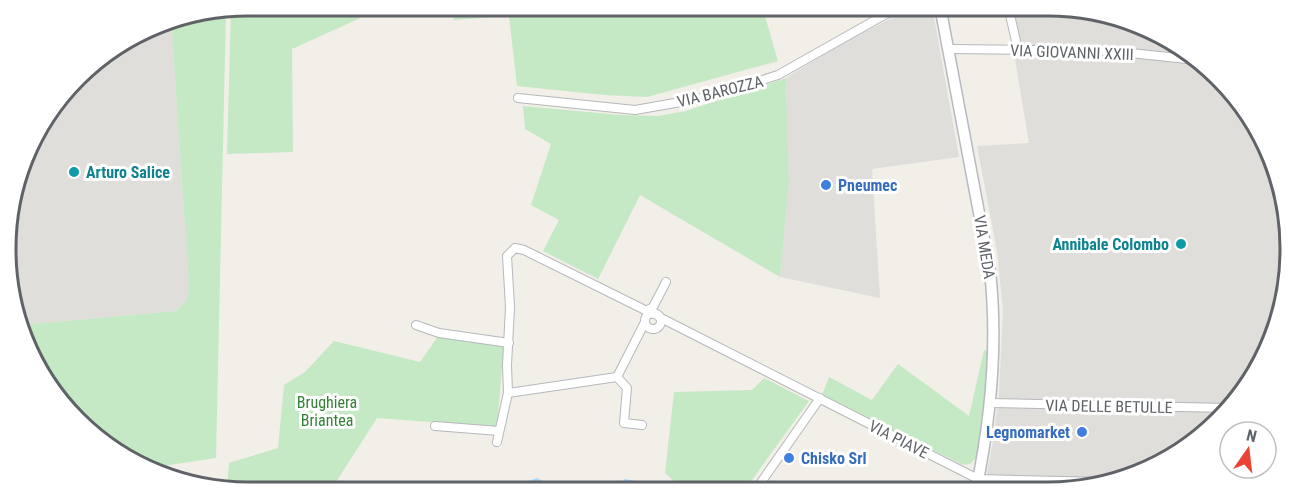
<svg xmlns="http://www.w3.org/2000/svg" width="1296" height="498" viewBox="0 0 1296 498" font-family="'Roboto Condensed',sans-serif">
  <style>
    .industrial { fill: #e0deda }
    .green { fill: #c5e8c5 }
    .water { fill: #aadaff }
    .lines { fill: none; stroke-linecap: round; stroke-linejoin: round }
    .street-casing { stroke: #b5b8bc; stroke-width: 10 }
    .secondary-casing { stroke: #b6babf; stroke-width: 13 }
    .street { stroke: #fff; stroke-width: 8 }
    .secondary { stroke: #fff; stroke-width: 10 }
    .culture-dot { fill: #0f9aa8; stroke: #fff; stroke-width: 2 }
    .shop-dot { fill: #3f7fe0; stroke: #fff; stroke-width: 2 }
    .labels { text-anchor: middle; stroke-width: 6; stroke-linejoin: round; paint-order: stroke }
    .street-label { font-size: 16px; fill: #5f6368; stroke: #fff }
    .culture-label { font-size: 16px; font-weight: bold; fill: #0d838f; stroke: #fff; text-anchor: start }
    .shop-label { font-size: 16px; font-weight: bold; fill: #366cbe; stroke: #fff; text-anchor: start }
    .park-label { font-size: 16px; fill: #348238; stroke: #fff }
    .rim { fill: none; stroke: #5f6368; stroke-width: 3 }
  </style>
  <rect width="100%" height="100%" fill="#f1efe8"/>
  <g class="industrial">
    <path d="M 916,6 L 932,6 L 959,157 L 872,169 L 880,298 L 780,277 L 789,183 L 786,78 L 844,42 Z"/>
    <path d="M 1006,6 L 1047,6 L 1125,19 L 1207,66 L 1265,141 L 1265,151 L 1268,153 L 1289,233 L 1277,327 L 1249,384 L 1207,432 L 1154,467 L 1079,490 L 984,490 L 993,441 L 999,393 L 1003,310 L 997,251 L 977,146 L 1029,143 Z"/>
    <path d="M 171,19 L 189,287 L 186,301 L 176,311 L 21,325 L 11,297 L 8,217 L 38,128 L 89,66 Z"/>
  </g>
  <g class="green">
    <path d="M 249,6 L 387,6 L 292,49 L 293,152 L 227,154 L 231,9 Z"/>
    <path d="M 450,6 L 762,6 L 778,61 L 647,97 L 605,95 L 517,86 L 509,16 L 454,20 Z"/>
    <path d="M 226,10 L 216,458 L 149,468 L 101,442 L 39,371 L 21,325 L 176,311 L 186,301 L 189,287 L 171,19 Z"/>
    <path d="M 786,78 L 789,183 L 780,277 L 640,195 L 598,279 L 543,251 L 559,220 L 531,205 L 551,144 L 525,129 L 523,106 L 620,115 L 658,116 L 686,111 Z"/>
    <path d="M 439,335 L 504,345 L 497,427 L 377,418 L 334,485 L 282,489 L 282,492 L 249,492 L 227,488 L 229,463 L 278,448 L 284,385 L 305,372 L 334,341 L 420,362 Z"/>
    <path d="M 984,350 L 990,351 L 977,455 C 973,463 969,466 961,464 L 822,395 L 829,377 L 872,400 L 898,364 L 969,416 Z"/>
    <path d="M 764,378 L 809,401 L 744,491 L 685,491 L 665,473 L 674,392 L 752,390 Z"/>
  </g>
  <g class="water">
    <path d="M 537,478 L 561,491 L 512,491 L 517,485 Z"/>
    <path d="M 625,479 L 667,487 L 673,491 L 610,491 Z"/>
  </g>
  <g class="lines">
    <g class="street-casing">
      <g id="street">
        <path d="M 1008,6 L 1018,50"/>
        <path d="M 948,49 L 1112,51 L 1196,60"/>
        <path d="M 518,98 L 635,110 L 709,97 L 778,75 L 886,14 L 906,6"/>
        <path d="M 646,311 L 653,307 L 666,282"/>
        <circle cx="653" cy="321" r="8"/>
        <path d="M 659,317 L 978,479 L 1105,482"/>
        <path d="M 416,325 L 439,333 L 509,343"/>
        <path d="M 617,377 L 627,388 L 624,423 L 642,425"/>
        <path d="M 508,393 L 617,377 L 645,322"/>
        <path d="M 990,403 L 1228,408"/>
        <path d="M 435,426 L 499,431"/>
        <path d="M 497,442 L 508,393 L 507,365 L 510,307 L 507,256 L 515,248 L 524,250 L 653,314"/>
        <path d="M 755,491 L 820,398"/>
      </g>
    </g>
    <g class="secondary-casing">
      <path id="secondary" d="M 940,6 L 990,271 C 998,344 991,418 976,490"/>
    </g>
    <use href="#street" class="street"/>
    <use href="#secondary" class="secondary"/>
  </g>
  <g class="culture-dot">
    <circle cx="74" cy="172" r="6"/>
    <circle cx="1181" cy="244" r="6"/>
  </g>
  <g class="shop-dot">
    <circle cx="826" cy="185" r="6"/>
    <circle cx="1082" cy="432" r="6"/>
    <circle cx="789" cy="458" r="6"/>
  </g>
  <g class="labels">
    <g class="street-label">
      <text transform="translate(1072 52) rotate(2)" y="6">VIA GIOVANNI XXIII</text>
      <text transform="translate(720 91) rotate(-14)" y="6">VIA BAROZZA</text>
      <text transform="translate(985 247) rotate(81)" y="6">VIA MEDA</text>
      <text transform="translate(1109 406) rotate(1)" y="6">VIA DELLE BETULLE</text>
      <text transform="translate(899 439) rotate(27)" y="6">VIA PIAVE</text>
    </g>
    <g class="culture-label">
      <text x="86" y="178">Arturo Salice</text>
      <text x="1169" y="250" text-anchor="end">Annibale Colombo</text>
    </g>
    <g class="shop-label">
      <text x="838" y="191">Pneumec</text>
      <text x="1070" y="438" text-anchor="end">Legnomarket</text>
      <text x="801" y="464">Chisko Srl</text>
    </g>
    <g class="park-label">
      <text x="327" y="408">Brughiera<tspan x="327" dy="18">Briantea</tspan></text>
    </g>
  </g>
  <path d="M0 0H1296V498H0ZM248 16H1048A232 232 0 0 1 1280 248V250A232 232 0 0 1 1048 482H248A232 232 0 0 1 16 250V248A232 232 0 0 1 248 16Z" fill="#fff" fill-rule="evenodd"/>
  <path class="rim" d="M248 16H1048A232 232 0 0 1 1280 248V250A232 232 0 0 1 1048 482H248A232 232 0 0 1 16 250V248A232 232 0 0 1 248 16Z"/>
  <g transform="translate(1248 450) rotate(14)"><circle r="28" fill="#ffffff" stroke="#bfc1c3" stroke-width="1.5"/>
  <path d="M0-4.5L10 22L0 15L-10 22Z" fill="#ea4335"/>
  <text y="-9" font-size="16" font-weight="bold" text-anchor="middle" fill="#5f6368">N</text>
  </g>
</svg>
